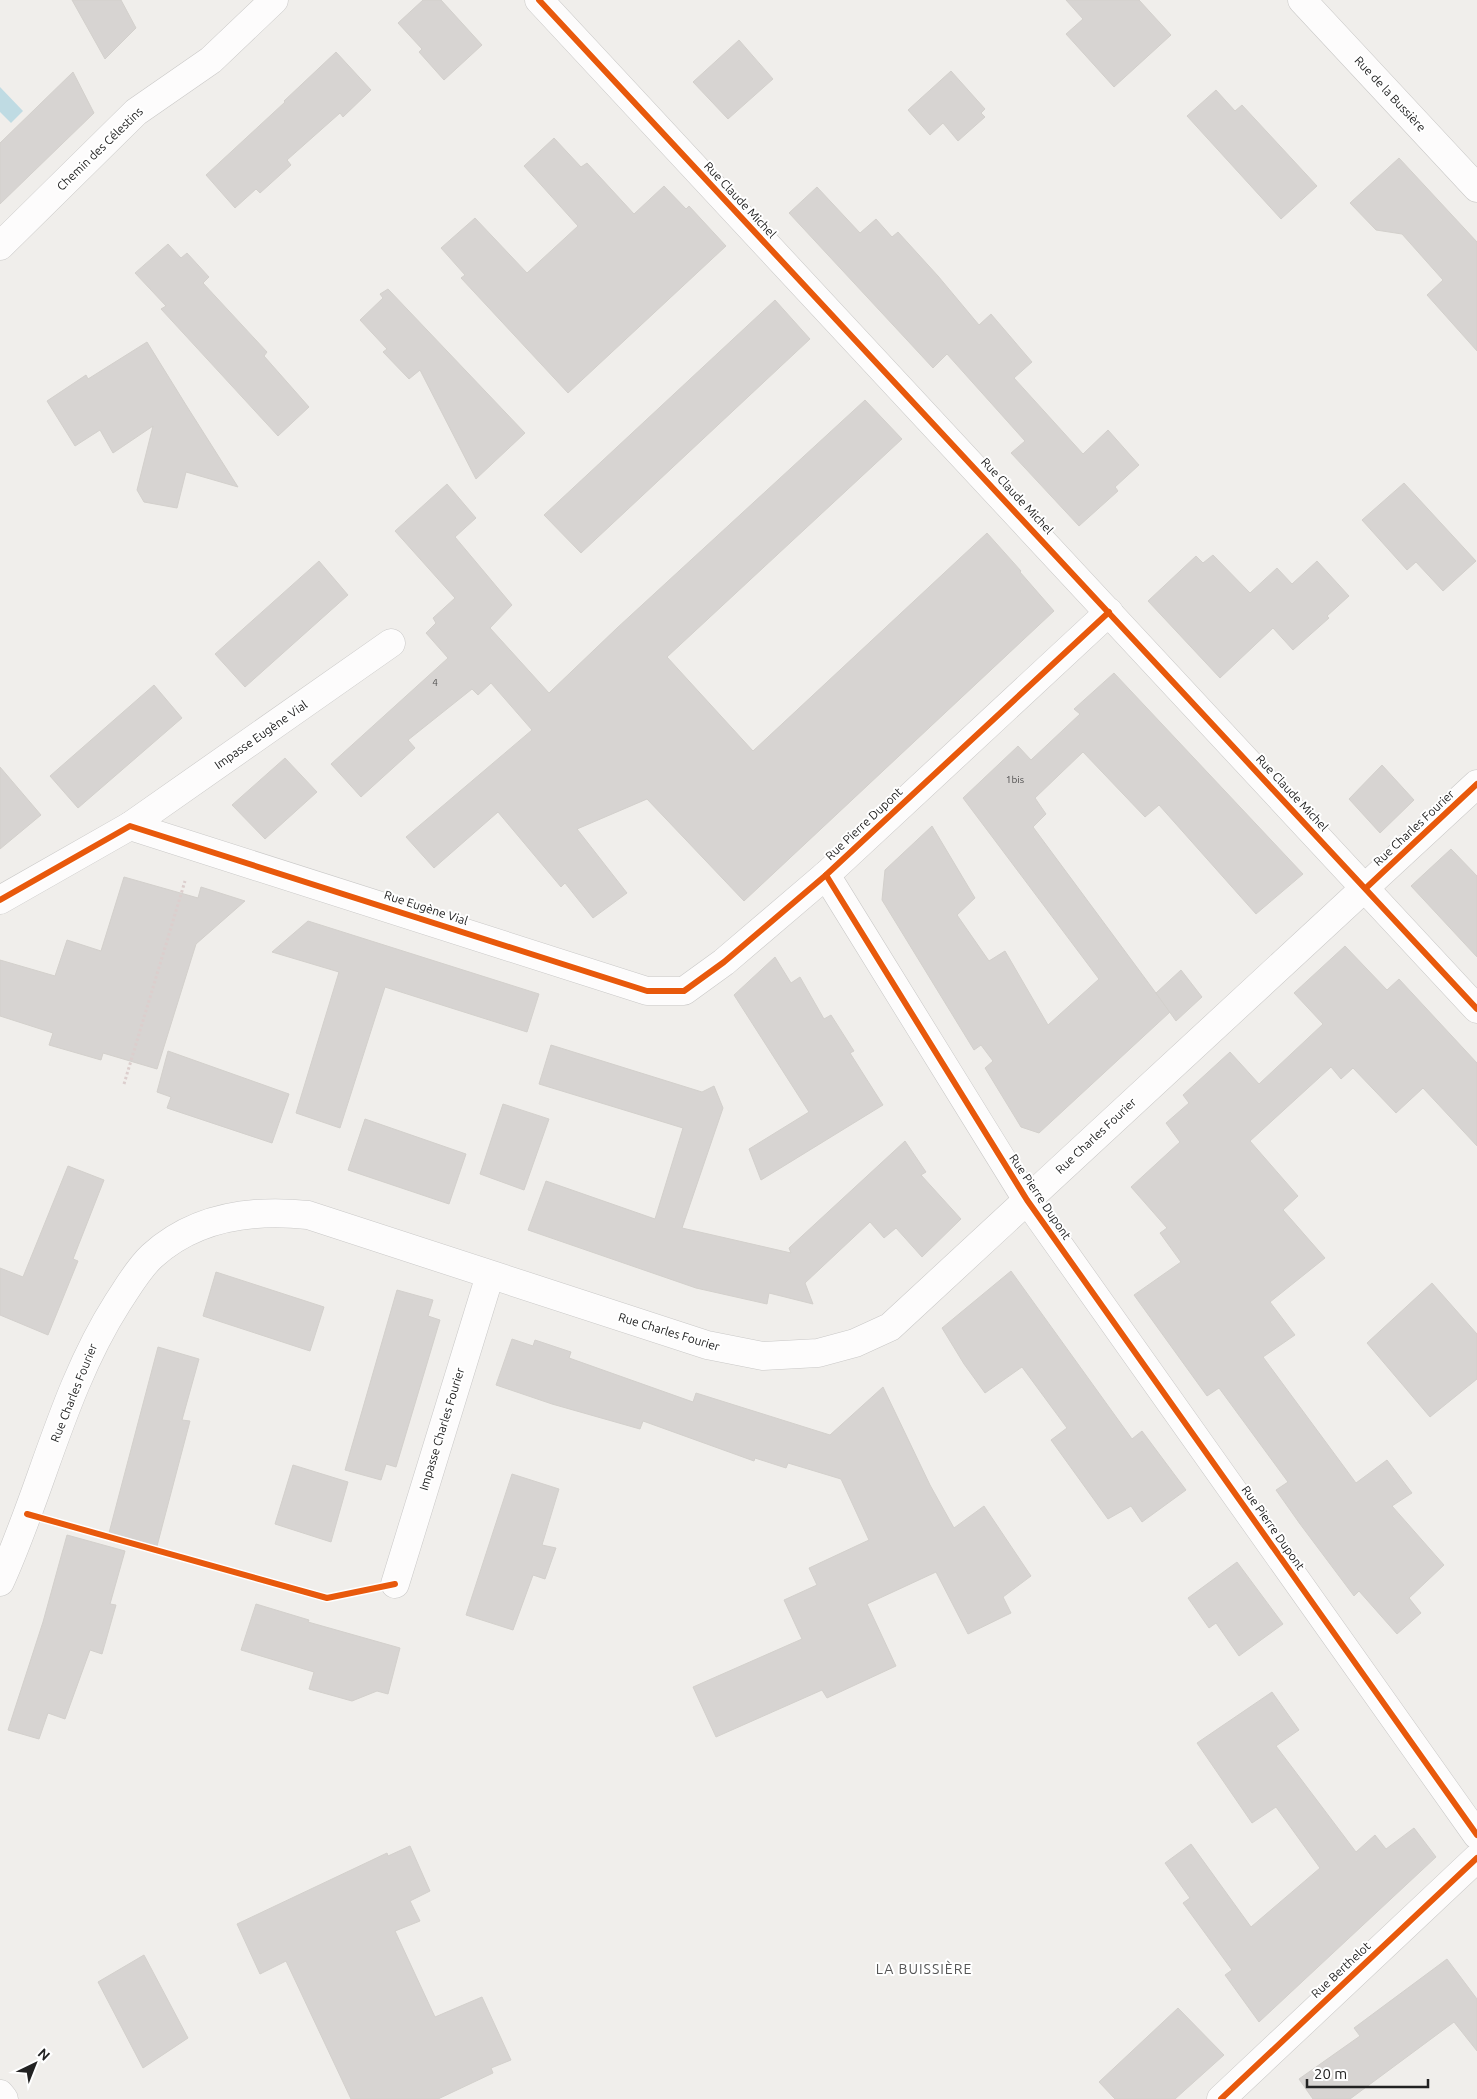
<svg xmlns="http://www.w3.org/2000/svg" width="1477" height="2099" viewBox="0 0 1477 2099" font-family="Ubuntu,sans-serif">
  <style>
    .water { fill: #bfdbe3 }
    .building { fill: #d7d4d2; stroke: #d3d0cc }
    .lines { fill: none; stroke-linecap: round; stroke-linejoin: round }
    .minor-casing { stroke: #c9c8c7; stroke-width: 29 }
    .path { stroke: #dccecd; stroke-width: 3; stroke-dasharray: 2.5 2.5; stroke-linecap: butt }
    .minor { stroke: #fdfcfc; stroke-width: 28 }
    .cycleway-casing { stroke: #fff; stroke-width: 9 }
    .cycleway { stroke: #e8590c; stroke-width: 6 }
    .labels { text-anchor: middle; stroke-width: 4; stroke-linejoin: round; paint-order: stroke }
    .number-label { font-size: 10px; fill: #4f4e4e }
    .street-label { font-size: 12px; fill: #222; stroke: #fff }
    .neighbourhood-label { font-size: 14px; letter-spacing: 1px; fill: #555; stroke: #fff }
  </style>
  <rect width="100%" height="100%" fill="#f0eeeb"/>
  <path class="water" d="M 0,87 L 23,111 L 11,123 L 0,112 Z"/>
  <g class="building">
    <path d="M 72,0 L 121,0 L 136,28 L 105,59 Z"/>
    <path d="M 423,0 L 441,0 L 482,45 L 444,80 L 419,52 L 422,49 L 398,23 Z"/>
    <path d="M 1066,0 L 1139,0 L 1171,35 L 1114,87 L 1066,34 L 1083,19 Z"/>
    <path d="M 739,40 L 773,79 L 728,119 L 693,82 Z"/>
    <path d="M 336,52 L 371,90 L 343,117 L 340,113 L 287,160 L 291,165 L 260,193 L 256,189 L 235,208 L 206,175 L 285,102 L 284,101 Z"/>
    <path d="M 951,71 L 985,109 L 981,113 L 985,117 L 958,141 L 943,123 L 930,135 L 908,110 Z"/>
    <path d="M 73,72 L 94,113 L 0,204 L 0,143 Z"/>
    <path d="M 1216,90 L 1235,111 L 1242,105 L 1317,186 L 1281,219 L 1187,116 Z"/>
    <path d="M 554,138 L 581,167 L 587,163 L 634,214 L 664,186 L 686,209 L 689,206 L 726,246 L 568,393 L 461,278 L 465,275 L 441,248 L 475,218 L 527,273 L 578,226 L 524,166 Z"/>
    <path d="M 1399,158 L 1477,242 L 1477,351 L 1427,295 L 1443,280 L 1402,234 L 1376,230 L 1350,203 Z"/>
    <path d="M 817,187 L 860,233 L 876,219 L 892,237 L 898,232 L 938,276 L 979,325 L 991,314 L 1032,362 L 1014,378 L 1083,454 L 1108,430 L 1139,465 L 1115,487 L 1118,491 L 1079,526 L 1011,453 L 1025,441 L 947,354 L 933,368 L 789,213 Z"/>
    <path d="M 168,244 L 181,258 L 187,253 L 209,277 L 203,283 L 267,352 L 264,356 L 309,407 L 278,436 L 161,309 L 166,306 L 135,273 Z"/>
    <path d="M 388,289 L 525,433 L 476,479 L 420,370 L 409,379 L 383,352 L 387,349 L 360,320 L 383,298 L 380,294 Z"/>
    <path d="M 775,300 L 810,339 L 581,553 L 544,515 Z"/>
    <path d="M 147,342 L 186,405 L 238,487 L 186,472 L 177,508 L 144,502 L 137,490 L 153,426 L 113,453 L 100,430 L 75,446 L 47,401 L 86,375 L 88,379 Z"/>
    <path d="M 865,400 L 902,439 L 667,657 L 753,751 L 987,533 L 1021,571 L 1020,572 L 1054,611 L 744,901 L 647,799 L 577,829 L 627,893 L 593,918 L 565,883 L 561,887 L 498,812 L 434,868 L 406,837 L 532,730 L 491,683 L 478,695 L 472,689 L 408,740 L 415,748 L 361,797 L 331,764 L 448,658 L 426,633 L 436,623 L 433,618 L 455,598 L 395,531 L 447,484 L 476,518 L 455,537 L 512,605 L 490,628 L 549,693 L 617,628 Z"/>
    <path d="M 1404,483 L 1476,561 L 1443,591 L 1416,562 L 1407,570 L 1362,520 Z"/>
    <path d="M 1213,555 L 1250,593 L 1277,568 L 1292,584 L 1317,561 L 1349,596 L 1327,616 L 1329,618 L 1293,650 L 1273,628 L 1220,678 L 1148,601 L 1196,556 L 1203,563 Z"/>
    <path d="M 319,561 L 348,595 L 245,687 L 215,654 Z"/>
    <path d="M 1114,673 L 1303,874 L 1256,914 L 1159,805 L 1145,817 L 1083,752 L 1035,798 L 1046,814 L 1033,827 L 1170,1012 L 1039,1133 L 1021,1127 L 985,1068 L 993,1061 L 981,1045 L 974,1050 L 882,900 L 885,870 L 932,826 L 975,898 L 957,915 L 989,961 L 1005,951 L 1048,1025 L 1099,979 L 963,798 L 1018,746 L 1031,760 L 1080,714 L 1074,709 Z"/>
    <path d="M 154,685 L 182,718 L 78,808 L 50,776 Z"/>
    <path d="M 285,758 L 317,792 L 265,839 L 232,805 Z"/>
    <path d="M 1382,765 L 1414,800 L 1380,833 L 1349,799 Z"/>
    <path d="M 0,767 L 41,815 L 0,849 Z"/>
    <path d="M 1451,849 L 1477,876 L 1477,957 L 1411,886 Z"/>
    <path d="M 124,877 L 198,898 L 201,887 L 245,901 L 196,944 L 157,1069 L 103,1053 L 101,1060 L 49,1045 L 53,1033 L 0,1016 L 0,960 L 55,976 L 67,940 L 101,951 Z"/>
    <path d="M 308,921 L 539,994 L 527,1032 L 385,987 L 340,1128 L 296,1113 L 339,972 L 272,952 Z"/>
    <path d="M 1345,946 L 1387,990 L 1399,979 L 1477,1063 L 1477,1146 L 1423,1088 L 1396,1113 L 1353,1068 L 1341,1079 L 1331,1067 L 1250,1141 L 1298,1196 L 1283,1210 L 1325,1258 L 1270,1302 L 1295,1335 L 1263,1357 L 1356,1483 L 1387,1460 L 1412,1493 L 1392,1506 L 1444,1565 L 1409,1598 L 1421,1613 L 1397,1634 L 1359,1591 L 1354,1596 L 1300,1524 L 1276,1490 L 1288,1482 L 1219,1388 L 1207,1396 L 1134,1295 L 1181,1262 L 1160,1233 L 1167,1228 L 1131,1187 L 1180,1142 L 1166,1123 L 1189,1103 L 1183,1095 L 1230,1052 L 1259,1084 L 1323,1024 L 1294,993 Z"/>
    <path d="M 775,957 L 791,983 L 800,977 L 824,1019 L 831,1015 L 854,1051 L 850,1053 L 883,1105 L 761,1180 L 749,1149 L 809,1112 L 734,995 Z"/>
    <path d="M 1181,970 L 1202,997 L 1176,1021 L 1156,993 Z"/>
    <path d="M 551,1045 L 702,1092 L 714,1086 L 723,1108 L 682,1228 L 791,1253 L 789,1248 L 905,1141 L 926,1172 L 921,1175 L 961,1219 L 922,1257 L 896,1228 L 884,1238 L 870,1222 L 805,1283 L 813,1304 L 769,1293 L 767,1304 L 696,1288 L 528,1230 L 546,1181 L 655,1219 L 683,1128 L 539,1084 Z"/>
    <path d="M 168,1051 L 289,1094 L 272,1143 L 167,1108 L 171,1097 L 157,1092 Z"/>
    <path d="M 503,1104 L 549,1119 L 524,1190 L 480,1174 Z"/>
    <path d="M 365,1119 L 466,1154 L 449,1204 L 348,1170 Z"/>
    <path d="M 68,1166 L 104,1180 L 73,1259 L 78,1261 L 48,1335 L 0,1315 L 0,1268 L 23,1277 Z"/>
    <path d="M 1011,1271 L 1132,1439 L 1142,1431 L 1186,1490 L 1142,1522 L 1131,1506 L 1108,1519 L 1051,1440 L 1067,1428 L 1022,1367 L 985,1393 L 964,1364 L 942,1328 Z"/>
    <path d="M 216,1272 L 324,1307 L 310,1351 L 203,1316 Z"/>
    <path d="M 1432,1283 L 1477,1334 L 1477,1379 L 1430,1417 L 1367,1343 Z"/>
    <path d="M 397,1290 L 433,1300 L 428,1316 L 440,1320 L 396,1467 L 386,1464 L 381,1480 L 345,1470 Z"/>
    <path d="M 512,1339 L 533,1346 L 535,1340 L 571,1352 L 569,1358 L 693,1402 L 696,1393 L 830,1435 L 883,1387 L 930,1485 L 954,1528 L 984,1506 L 1031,1576 L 1003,1597 L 1011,1613 L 968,1634 L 936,1572 L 867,1604 L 896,1666 L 827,1698 L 822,1690 L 716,1737 L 693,1687 L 802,1639 L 784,1600 L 817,1585 L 809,1568 L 869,1540 L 841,1479 L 788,1463 L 786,1468 L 755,1458 L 754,1461 L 643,1421 L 640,1429 L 552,1404 L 496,1385 Z"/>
    <path d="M 158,1347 L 199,1359 L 182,1420 L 190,1421 L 157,1546 L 109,1533 Z"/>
    <path d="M 293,1465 L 348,1482 L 331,1542 L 275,1524 Z"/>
    <path d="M 512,1474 L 559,1489 L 542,1545 L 556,1548 L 545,1579 L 533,1575 L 513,1630 L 466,1615 Z"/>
    <path d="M 67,1535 L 125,1551 L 110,1604 L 116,1605 L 102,1654 L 90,1650 L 65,1719 L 48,1713 L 39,1739 L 8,1730 L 43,1622 Z"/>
    <path d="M 1237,1562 L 1283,1624 L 1239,1656 L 1216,1623 L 1209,1628 L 1188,1598 Z"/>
    <path d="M 256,1604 L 309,1620 L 308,1622 L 400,1648 L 388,1694 L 377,1691 L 352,1701 L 309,1689 L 314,1672 L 241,1650 Z"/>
    <path d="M 1272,1692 L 1299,1730 L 1276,1746 L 1356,1852 L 1375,1835 L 1386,1849 L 1414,1828 L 1436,1857 L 1259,2022 L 1225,1975 L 1232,1970 L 1183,1903 L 1190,1898 L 1165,1863 L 1191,1844 L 1251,1927 L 1320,1868 L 1276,1807 L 1252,1823 L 1197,1743 Z"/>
    <path d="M 410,1846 L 430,1891 L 410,1901 L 420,1921 L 395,1931 L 435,2017 L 482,1997 L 511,2060 L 491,2068 L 493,2073 L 438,2099 L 351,2099 L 286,1961 L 260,1974 L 237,1924 L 387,1853 L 388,1856 Z"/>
    <path d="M 144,1955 L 188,2038 L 143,2068 L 98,1982 Z"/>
    <path d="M 1447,1959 L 1477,1999 L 1477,2051 L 1454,2022 L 1350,2099 L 1313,2099 L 1299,2079 L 1360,2036 L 1354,2028 Z"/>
    <path d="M 1178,2008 L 1224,2055 L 1175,2099 L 1115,2099 L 1099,2082 Z"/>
  </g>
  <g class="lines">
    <g class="minor-casing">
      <g id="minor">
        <path d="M 539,0 L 1477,1009"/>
        <path d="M 1302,0 L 1477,188"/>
        <path d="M 0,246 L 136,112 L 211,60 L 274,0"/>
        <path d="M 130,826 L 391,643"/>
        <path d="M 826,875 L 1027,1200 L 1477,1835"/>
        <path d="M 0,900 L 130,826 L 647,991 L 684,991 L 724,962 L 826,875 L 1109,612"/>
        <path d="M 0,1582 C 42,1490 63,1388 118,1302 C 128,1287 138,1269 152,1256 C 196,1216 252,1209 308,1215 L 707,1345 L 763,1356 L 818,1353 L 855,1343 L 890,1327 L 1477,784"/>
        <path d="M 395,1584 L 490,1275"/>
        <path d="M 0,2094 L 4,2099"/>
        <path d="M 1221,2099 L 1477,1858"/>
      </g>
    </g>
    <path class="path" d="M 124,1084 L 185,881"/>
    <use href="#minor" class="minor"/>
    <g class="cycleway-casing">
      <g id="cycleway">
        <path d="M 539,0 L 1477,1009"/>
        <path d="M 826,875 L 1027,1200 L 1477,1835"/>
        <path d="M 1366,888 L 1477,784"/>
        <path d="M 0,900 L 130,826 L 647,991 L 684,991 L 724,962 L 826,875 L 1109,612"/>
        <path d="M 27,1514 L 327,1598 L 395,1584"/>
        <path d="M 1221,2099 L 1477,1858"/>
      </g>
    </g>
    <use href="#cycleway" class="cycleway"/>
  </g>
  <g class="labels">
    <g class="number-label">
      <text x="435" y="686">4</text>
      <text x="1015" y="783">1bis</text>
    </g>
    <g class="street-label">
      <text transform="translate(1390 94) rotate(47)" y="4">Rue de la Bussière</text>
      <text transform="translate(100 149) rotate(-44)" y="4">Chemin des Célestins</text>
      <text transform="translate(740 200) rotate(47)" y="4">Rue Claude Michel</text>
      <text transform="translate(1017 496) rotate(47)" y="4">Rue Claude Michel</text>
      <text transform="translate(261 735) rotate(-35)" y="4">Impasse Eugène Vial</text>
      <text transform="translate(1292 793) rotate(47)" y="4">Rue Claude Michel</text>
      <text transform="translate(864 824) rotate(-43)" y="4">Rue Pierre Dupont</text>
      <text transform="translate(1414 828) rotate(-43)" y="4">Rue Charles Fourier</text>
      <text transform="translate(426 908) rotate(18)" y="4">Rue Eugène Vial</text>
      <text transform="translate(1096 1136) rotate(-43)" y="4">Rue Charles Fourier</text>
      <text transform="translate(1040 1197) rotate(56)" y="4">Rue Pierre Dupont</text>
      <text transform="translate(669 1332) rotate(17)" y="4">Rue Charles Fourier</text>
      <text transform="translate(74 1393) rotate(-68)" y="4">Rue Charles Fourier</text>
      <text transform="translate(442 1429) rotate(-73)" y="4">Impasse Charles Fourier</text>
      <text transform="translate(1273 1528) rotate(55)" y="4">Rue Pierre Dupont</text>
      <text transform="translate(1341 1970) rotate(-43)" y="4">Rue Berthelot</text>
    </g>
    <g class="neighbourhood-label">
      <text x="924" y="1974">LA BUISSIÈRE</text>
    </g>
  </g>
  <g transform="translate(35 2064) rotate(43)" stroke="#ffffff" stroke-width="4" paint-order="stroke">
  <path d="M0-4L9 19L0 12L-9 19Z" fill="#222222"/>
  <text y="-8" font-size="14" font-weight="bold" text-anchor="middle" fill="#222222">N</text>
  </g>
  <path d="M1307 2079v8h121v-8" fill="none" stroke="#222222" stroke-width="2.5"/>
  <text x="1314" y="2079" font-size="15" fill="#222222" stroke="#ffffff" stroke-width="4" paint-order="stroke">20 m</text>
</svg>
